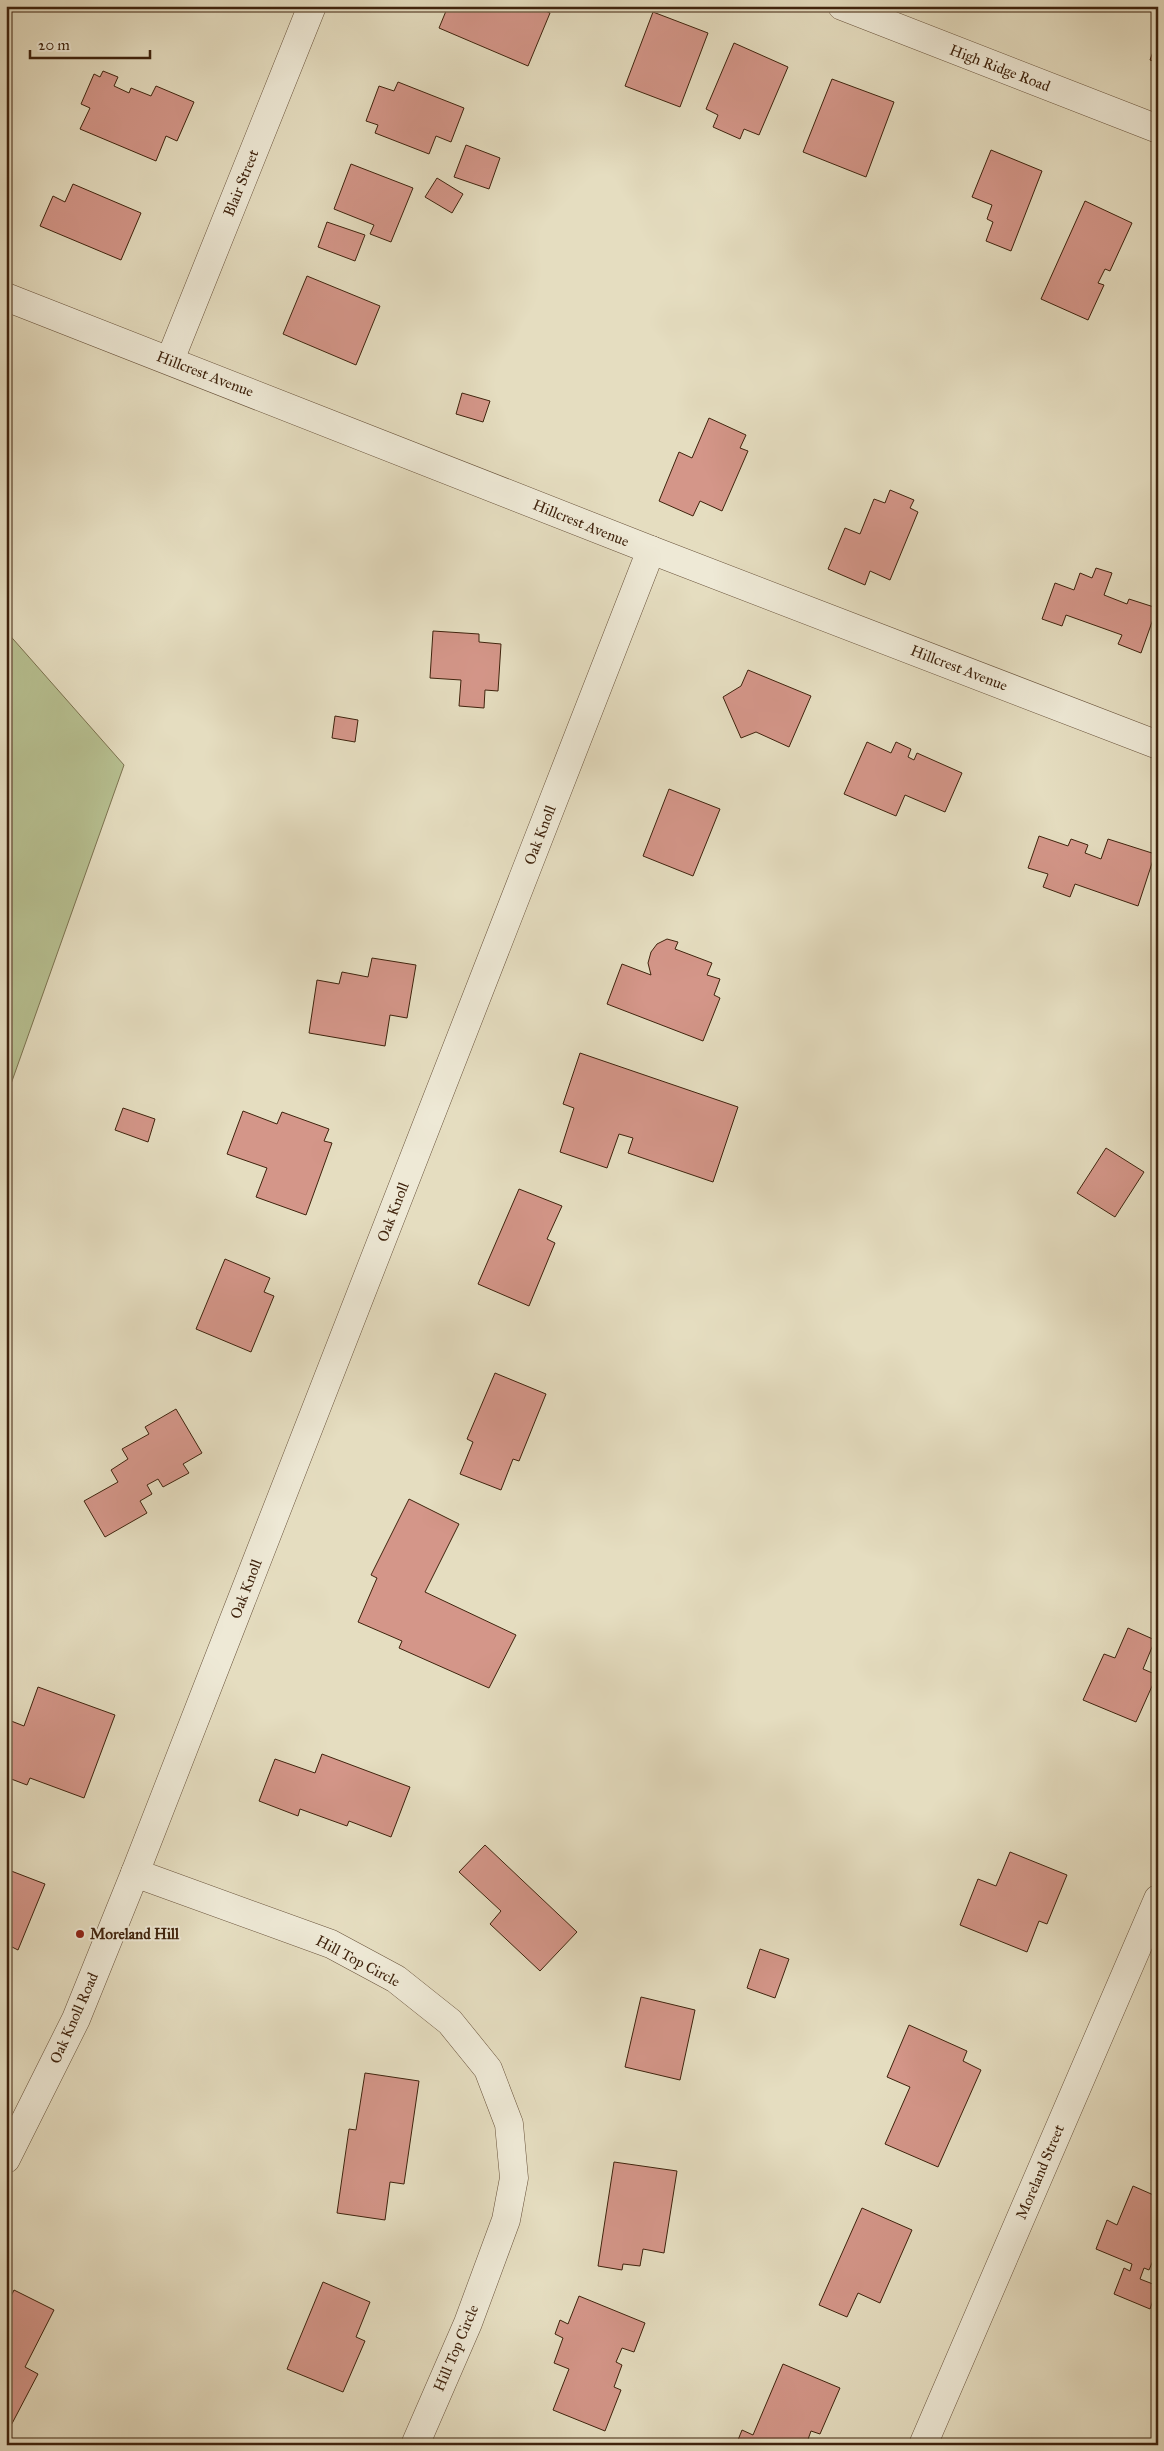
<svg xmlns="http://www.w3.org/2000/svg" width="1164" height="2451" viewBox="0 0 1164 2451" font-family="'IM FELL Great Primer',serif">
  <style>
    .green { fill: #b7c091; stroke: #7b724f }
    .building { fill: #d49689; stroke: #3f230d }
    .lines { fill: none; stroke-linecap: round; stroke-linejoin: round }
    .minor-casing { stroke: #68523a; stroke-width: 29 }
    .minor { stroke: #eee9d6; stroke-width: 28 }
    .poi-dot { fill: #8f2418; stroke: #eee9d6; stroke-width: 2 }
    .labels { text-anchor: middle; stroke-width: 4; stroke-linejoin: round; paint-order: stroke }
    .street-label { font-size: 15px; fill: #3f230d; stroke: #eee9d6 }
    .poi-label { font-size: 15px; font-weight: bold; fill: #3f230d; stroke: #eee9d6; text-anchor: start }
  </style>
  <rect width="100%" height="100%" fill="#e5ddc0"/>
  <filter id="stains"><feTurbulence type="fractalNoise" baseFrequency=".004" numOctaves="4"/><feColorMatrix values="0 0 0 0 .2 0 0 0 0 .09 0 0 0 0 .02 0 0 0 .5 -.17"/></filter>
  <radialGradient id="worn" r=".72"><stop offset=".6" stop-color="#630" stop-opacity="0"/><stop offset="1" stop-color="#630" stop-opacity=".3"/></radialGradient>
  <path class="green" d="M 6,631 L 124,765 L 6,1098 Z"/>
  <g class="building">
    <path d="M 434,6 L 542,6 L 541,9 L 550,13 L 528,66 L 439,28 L 446,11 Z"/>
    <path d="M 653,12 L 708,33 L 680,107 L 625,86 Z"/>
    <path d="M 1158,38 L 1158,63 L 1150,60 Z"/>
    <path d="M 734,43 L 788,67 L 759,135 L 744,129 L 740,139 L 713,127 L 718,115 L 706,109 Z"/>
    <path d="M 103,71 L 118,77 L 114,86 L 129,93 L 131,88 L 151,96 L 156,86 L 194,102 L 177,141 L 166,136 L 156,161 L 80,129 L 90,108 L 81,104 L 94,74 L 100,77 Z"/>
    <path d="M 832,79 L 894,102 L 866,177 L 803,152 Z"/>
    <path d="M 398,82 L 464,108 L 451,142 L 436,136 L 429,154 L 375,133 L 378,125 L 366,121 L 379,86 L 394,91 Z"/>
    <path d="M 466,145 L 500,158 L 489,189 L 454,177 Z"/>
    <path d="M 991,150 L 1042,171 L 1011,251 L 986,241 L 993,222 L 987,219 L 992,205 L 972,197 Z"/>
    <path d="M 351,164 L 413,188 L 391,242 L 370,234 L 374,225 L 334,209 Z"/>
    <path d="M 437,178 L 463,194 L 452,213 L 425,197 Z"/>
    <path d="M 73,184 L 141,213 L 121,260 L 40,226 L 53,196 L 65,202 Z"/>
    <path d="M 1085,201 L 1132,223 L 1110,271 L 1105,269 L 1098,283 L 1104,285 L 1088,320 L 1041,299 Z"/>
    <path d="M 327,222 L 365,235 L 355,261 L 318,247 Z"/>
    <path d="M 307,276 L 380,306 L 356,365 L 283,334 Z"/>
    <path d="M 462,393 L 490,401 L 483,422 L 456,414 Z"/>
    <path d="M 709,418 L 746,435 L 740,448 L 748,451 L 722,511 L 700,501 L 693,516 L 659,501 L 679,452 L 692,458 Z"/>
    <path d="M 890,490 L 914,500 L 910,508 L 918,512 L 890,580 L 870,571 L 865,585 L 828,569 L 845,528 L 860,534 L 874,499 L 885,503 Z"/>
    <path d="M 1096,568 L 1112,573 L 1104,595 L 1127,604 L 1129,599 L 1157,608 L 1141,653 L 1118,644 L 1122,635 L 1066,615 L 1062,626 L 1042,619 L 1055,583 L 1074,590 L 1080,573 L 1092,578 Z"/>
    <path d="M 433,631 L 479,634 L 479,642 L 501,644 L 498,691 L 485,690 L 484,708 L 459,706 L 461,680 L 430,678 Z"/>
    <path d="M 748,670 L 811,696 L 789,747 L 756,732 L 741,738 L 723,697 L 741,686 Z"/>
    <path d="M 335,716 L 358,720 L 355,742 L 332,738 Z"/>
    <path d="M 867,742 L 891,753 L 896,742 L 911,749 L 908,757 L 914,760 L 917,753 L 962,773 L 945,812 L 905,795 L 896,816 L 844,794 Z"/>
    <path d="M 669,789 L 720,809 L 693,876 L 643,856 Z"/>
    <path d="M 1039,836 L 1068,846 L 1071,839 L 1088,845 L 1085,853 L 1101,859 L 1108,839 L 1155,854 L 1138,906 L 1075,884 L 1070,897 L 1043,887 L 1048,874 L 1028,868 Z"/>
    <path d="M 667,939 L 678,942 L 675,949 L 712,963 L 707,975 L 720,979 L 714,995 L 720,998 L 703,1041 L 607,1004 L 622,964 L 651,975 L 648,963 L 651,952 L 657,944 Z"/>
    <path d="M 372,958 L 416,965 L 407,1018 L 390,1015 L 385,1046 L 309,1033 L 317,980 L 339,984 L 342,972 L 368,977 Z"/>
    <path d="M 580,1053 L 738,1107 L 713,1182 L 628,1153 L 633,1138 L 619,1134 L 607,1168 L 560,1152 L 574,1108 L 563,1104 Z"/>
    <path d="M 123,1108 L 155,1119 L 148,1142 L 115,1130 Z"/>
    <path d="M 243,1111 L 277,1124 L 282,1112 L 329,1129 L 324,1141 L 332,1143 L 306,1215 L 256,1197 L 267,1168 L 227,1154 Z"/>
    <path d="M 1106,1148 L 1144,1172 L 1115,1217 L 1077,1193 Z"/>
    <path d="M 519,1189 L 562,1206 L 547,1239 L 555,1243 L 529,1306 L 478,1284 Z"/>
    <path d="M 225,1259 L 270,1278 L 264,1292 L 274,1296 L 251,1352 L 196,1329 Z"/>
    <path d="M 495,1373 L 546,1394 L 519,1461 L 513,1459 L 501,1490 L 460,1474 L 473,1442 L 467,1439 Z"/>
    <path d="M 176,1409 L 202,1453 L 183,1464 L 189,1473 L 163,1487 L 158,1479 L 147,1485 L 152,1494 L 140,1501 L 147,1513 L 105,1537 L 84,1501 L 118,1482 L 111,1470 L 128,1459 L 122,1449 L 149,1434 L 145,1427 Z"/>
    <path d="M 409,1499 L 459,1524 L 425,1592 L 516,1635 L 489,1688 L 399,1648 L 402,1641 L 358,1622 L 377,1578 L 371,1575 Z"/>
    <path d="M 1128,1628 L 1155,1640 L 1143,1669 L 1157,1675 L 1136,1722 L 1083,1700 L 1104,1654 L 1115,1658 Z"/>
    <path d="M 38,1687 L 115,1715 L 84,1798 L 30,1778 L 27,1785 L 6,1777 L 6,1719 L 24,1726 Z"/>
    <path d="M 322,1754 L 410,1787 L 391,1837 L 349,1821 L 347,1826 L 300,1809 L 298,1816 L 259,1801 L 275,1759 L 315,1773 Z"/>
    <path d="M 485,1845 L 577,1932 L 540,1971 L 490,1924 L 501,1911 L 459,1872 Z"/>
    <path d="M 1010,1852 L 1067,1875 L 1047,1924 L 1039,1921 L 1027,1952 L 960,1925 L 978,1879 L 996,1886 Z"/>
    <path d="M 6,1869 L 45,1884 L 18,1950 L 6,1944 Z"/>
    <path d="M 760,1949 L 789,1959 L 775,1998 L 747,1988 Z"/>
    <path d="M 641,1997 L 695,2010 L 680,2080 L 625,2067 Z"/>
    <path d="M 909,2025 L 967,2051 L 963,2061 L 981,2070 L 938,2167 L 885,2144 L 910,2087 L 887,2077 Z"/>
    <path d="M 365,2073 L 419,2081 L 404,2184 L 390,2182 L 385,2220 L 337,2213 L 349,2129 L 356,2130 Z"/>
    <path d="M 614,2162 L 677,2171 L 664,2253 L 643,2249 L 640,2266 L 623,2264 L 622,2270 L 598,2266 Z"/>
    <path d="M 1133,2186 L 1158,2197 L 1158,2249 L 1149,2270 L 1144,2268 L 1140,2279 L 1158,2286 L 1150,2309 L 1114,2294 L 1124,2268 L 1130,2271 L 1132,2264 L 1096,2249 L 1107,2220 L 1117,2225 Z"/>
    <path d="M 862,2208 L 912,2230 L 880,2303 L 858,2293 L 847,2317 L 819,2305 Z"/>
    <path d="M 323,2282 L 370,2302 L 356,2337 L 365,2341 L 343,2392 L 287,2369 Z"/>
    <path d="M 14,2290 L 54,2310 L 25,2367 L 38,2374 L 6,2435 L 6,2306 Z"/>
    <path d="M 579,2296 L 645,2323 L 634,2352 L 622,2348 L 616,2362 L 622,2365 L 614,2387 L 621,2390 L 605,2431 L 553,2410 L 569,2369 L 554,2363 L 563,2338 L 555,2334 L 560,2320 L 568,2324 Z"/>
    <path d="M 783,2364 L 840,2388 L 820,2434 L 811,2431 L 806,2445 L 736,2445 L 742,2430 L 753,2435 Z"/>
  </g>
  <g class="lines">
    <g class="minor-casing">
      <g id="minor">
        <path d="M 842,6 L 1158,129"/>
        <path d="M 6,297 L 651,550 L 1158,745"/>
        <path d="M 170,360 L 312,6"/>
        <path d="M 135,1873 L 331,1944 L 396,1979 L 450,2022 L 488,2069 L 509,2124 L 514,2178 L 506,2220 L 468,2323 L 415,2445"/>
        <path d="M 6,2159 L 76,2019 L 135,1873 L 651,550"/>
        <path d="M 923,2445 L 1158,1899"/>
      </g>
    </g>
    <use href="#minor" class="minor"/>
  </g>
  <circle class="poi-dot" cx="80" cy="1934" r="5"/>
  <g class="labels">
    <g class="street-label">
      <text transform="translate(1000 68) rotate(21)" y="5">High Ridge Road</text>
      <text transform="translate(241 183) rotate(-68)" y="5">Blair Street</text>
      <text transform="translate(205 374) rotate(21)" y="5">Hillcrest Avenue</text>
      <text transform="translate(581 523) rotate(22)" y="5">Hillcrest Avenue</text>
      <text transform="translate(959 668) rotate(21)" y="5">Hillcrest Avenue</text>
      <text transform="translate(540 835) rotate(-69)" y="5">Oak Knoll</text>
      <text transform="translate(393 1212) rotate(-69)" y="5">Oak Knoll</text>
      <text transform="translate(246 1589) rotate(-69)" y="5">Oak Knoll</text>
      <text transform="translate(358 1961) rotate(28)" y="5">Hill Top Circle</text>
      <text transform="translate(74 2018) rotate(-66)" y="5">Oak Knoll Road</text>
      <text transform="translate(1040 2172) rotate(-67)" y="5">Moreland Street</text>
      <text transform="translate(456 2348) rotate(-67)" y="5">Hill Top Circle</text>
    </g>
    <g class="poi-label">
      <text x="90" y="1939">Moreland Hill</text>
    </g>
  </g>
  <rect width="1164" height="2451" fill="none" stroke="#e5ddc0" stroke-width="25"/>
  <rect x="8" y="8" width="1149" height="2436" fill="none" stroke="#3f230d" stroke-width="2.5"/>
  <rect x="12" y="12" width="1139" height="2426" fill="none" stroke="#3f230d"/>
  <path d="M30 50v8h120v-8" fill="none" stroke="#3f230d" stroke-width="2.5"/>
  <text x="38" y="50" font-size="15" fill="#3f230d" stroke="#eee9d6" stroke-width="4" paint-order="stroke">20 m</text>
  <rect width="100%" height="100%" filter="url(#stains)"/>
  <rect width="100%" height="100%" fill="url(#worn)"/>
</svg>
